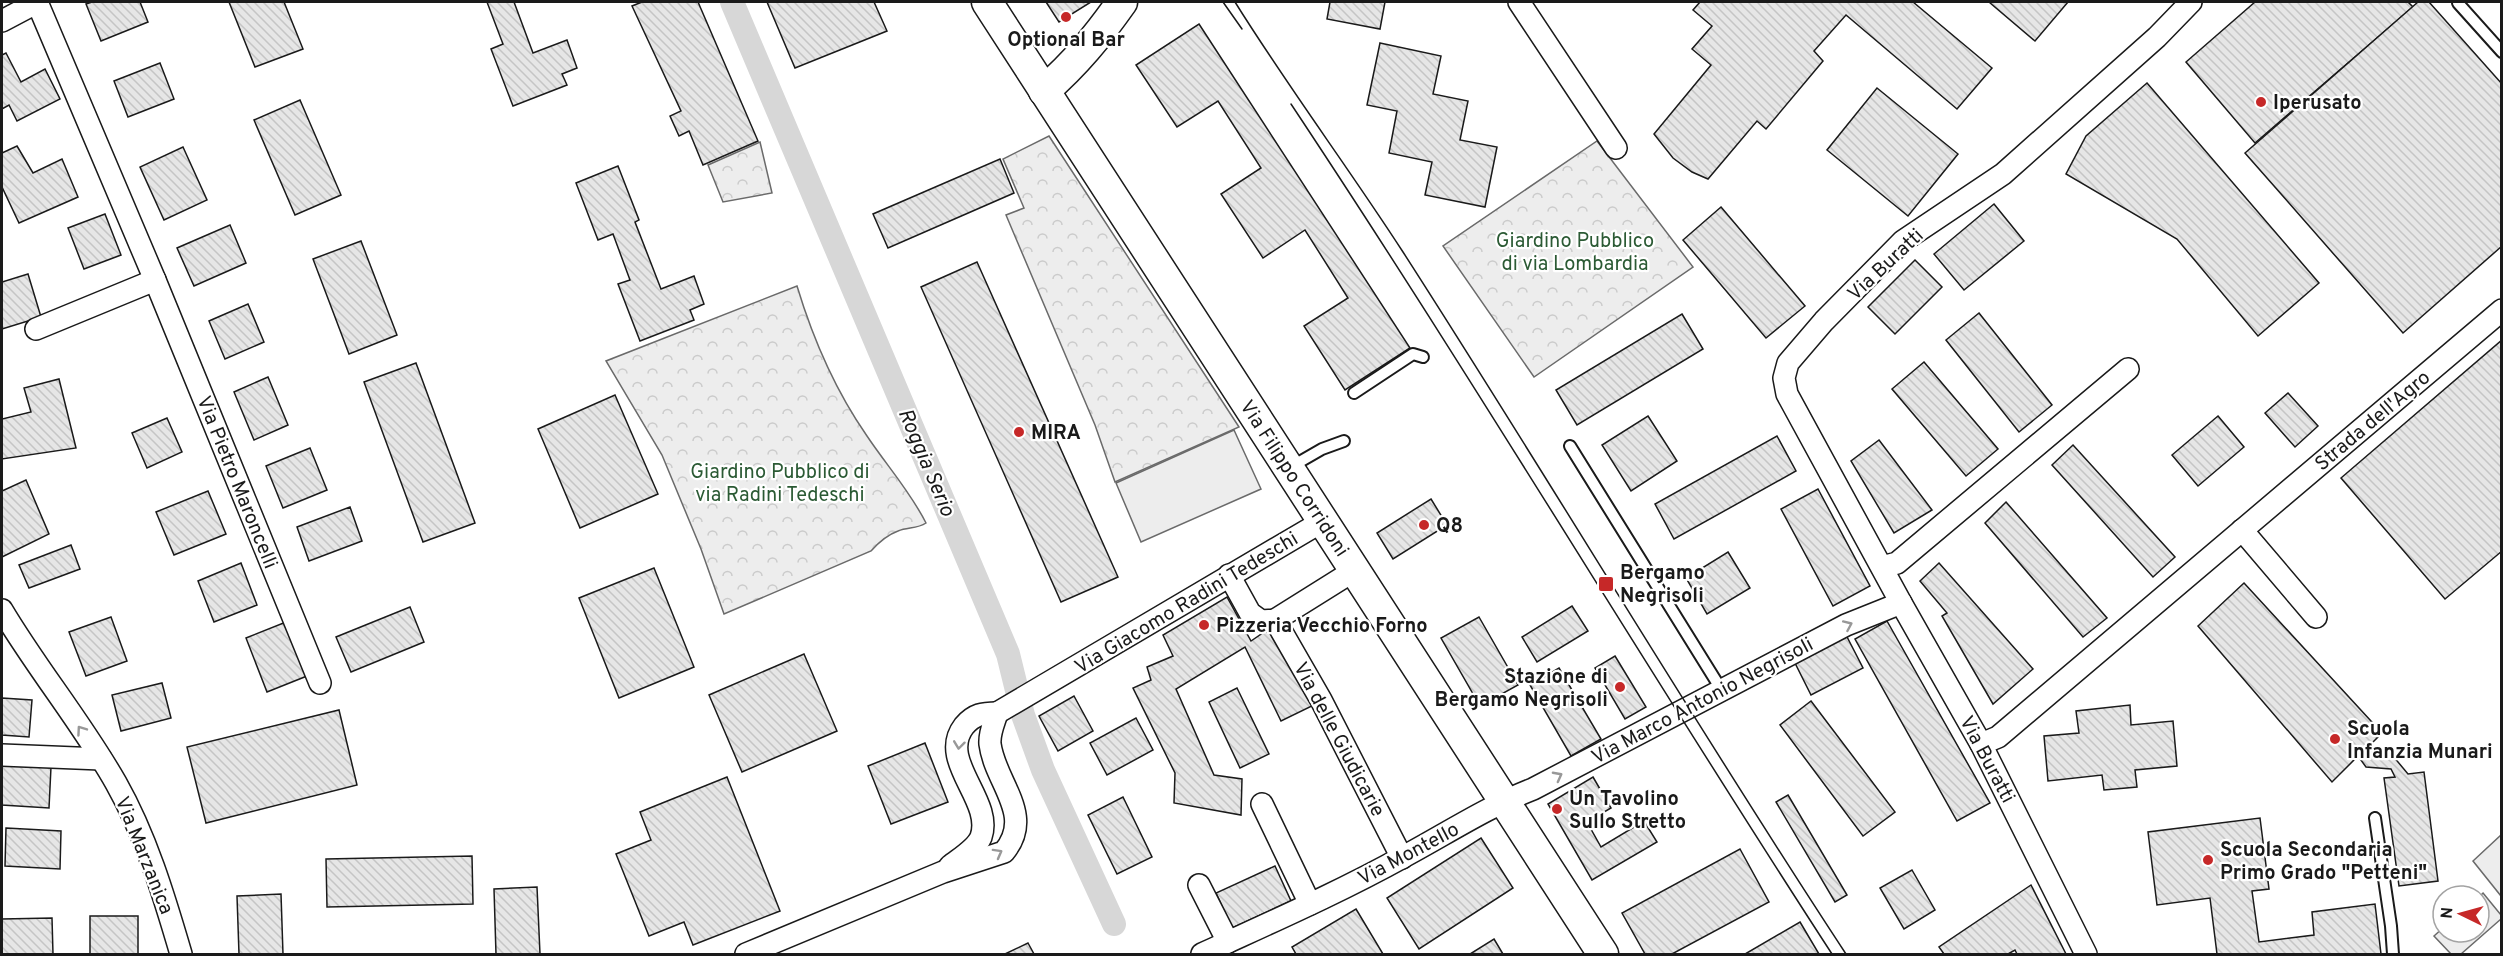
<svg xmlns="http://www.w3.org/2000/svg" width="2503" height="956" viewBox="0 0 2503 956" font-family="Overpass,sans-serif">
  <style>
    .park { fill: url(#park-crowns); stroke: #6a6a6a; stroke-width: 1.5 }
    .pitch { fill: #ededed; stroke: #6a6a6a; stroke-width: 1.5 }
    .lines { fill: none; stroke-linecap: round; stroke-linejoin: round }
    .canal { stroke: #d7d7d7; stroke-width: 24 }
    .building { fill: url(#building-back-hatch); stroke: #1a1a1a; stroke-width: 1.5 }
    .lane-casing { stroke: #1a1a1a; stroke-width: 14 }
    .street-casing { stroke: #1a1a1a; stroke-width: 24 }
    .secondary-casing { stroke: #1a1a1a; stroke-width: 33 }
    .lane { stroke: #fff; stroke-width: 10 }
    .street { stroke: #fff; stroke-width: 21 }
    .secondary { stroke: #fff; stroke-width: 30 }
    .tram { stroke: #1a1a1a; stroke-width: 1.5 }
    .oneway { stroke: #989898 }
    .poi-dot { fill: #c62828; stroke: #fff; stroke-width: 2 }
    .labels { text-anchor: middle; stroke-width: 4.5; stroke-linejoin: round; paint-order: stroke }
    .poi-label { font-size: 20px; font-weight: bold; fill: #1a1a1a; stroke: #fff; text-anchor: start }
    .park-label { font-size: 20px; fill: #2b5a34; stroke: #fff }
    .street-label { font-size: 20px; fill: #1a1a1a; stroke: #fff }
    .water-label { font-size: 21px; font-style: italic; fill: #1a1a1a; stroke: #fff }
  </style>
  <defs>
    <pattern id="park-crowns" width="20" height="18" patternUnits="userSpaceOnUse" patternTransform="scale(1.5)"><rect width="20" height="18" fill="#ededed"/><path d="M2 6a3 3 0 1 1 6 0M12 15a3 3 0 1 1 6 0" fill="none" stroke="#cbcbcb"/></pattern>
    <pattern id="building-back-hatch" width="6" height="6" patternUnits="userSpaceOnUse" patternTransform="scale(1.5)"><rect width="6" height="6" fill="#e6e6e6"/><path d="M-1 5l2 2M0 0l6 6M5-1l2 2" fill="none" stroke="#c5c5c5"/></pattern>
  </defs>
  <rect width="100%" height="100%" fill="#fff"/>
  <g class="park">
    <path d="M 1049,136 L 1239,427 L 1115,482 L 1095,425 L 1006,215 L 1024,208 L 1003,159 Z"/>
    <path d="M 1597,141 L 1693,267 L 1534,377 L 1443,246 Z"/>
    <path d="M 760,142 L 772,193 L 723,202 L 708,165 Z"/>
    <path d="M 797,286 C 813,339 835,390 867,436 C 887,466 910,491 926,523 C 917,529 908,527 898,531 C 887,535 879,542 871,551 L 724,614 L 701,549 L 662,455 L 606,361 Z"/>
  </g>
  <g class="pitch">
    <path d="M 1234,430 L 1261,489 L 1141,542 L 1116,483 Z"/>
    <path d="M 2501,835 L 2501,896 L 2473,861 Z"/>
    <path d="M 2483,893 L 2501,915 L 2501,919 L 2461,954 L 2451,954 L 2434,936 L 2443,928 L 2443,932 L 2479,932 L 2479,897 Z"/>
  </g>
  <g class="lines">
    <path class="canal" d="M 732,2 L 1008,654 L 1023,715 L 1043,770 L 1114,924"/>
  </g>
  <g class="building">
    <path d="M 92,2 L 140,2 L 148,22 L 101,41 L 86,4 Z"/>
    <path d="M 229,2 L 284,2 L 303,49 L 255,67 Z"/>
    <path d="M 487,2 L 514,2 L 533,53 L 567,40 L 577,68 L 562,74 L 567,85 L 513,106 L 491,49 L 503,44 Z"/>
    <path d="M 642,2 L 698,2 L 758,141 L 703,165 L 689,131 L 679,136 L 670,116 L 681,111 L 632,6 Z"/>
    <path d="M 767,2 L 874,2 L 887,31 L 795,68 Z"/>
    <path d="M 1046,2 L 1091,2 L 1059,22 Z"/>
    <path d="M 1330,2 L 1385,2 L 1380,29 L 1327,19 Z"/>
    <path d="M 1700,2 L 1913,2 L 1992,68 L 1957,109 L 1846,15 L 1814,51 L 1823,61 L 1766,129 L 1757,121 L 1708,179 L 1692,172 L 1673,158 L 1654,134 L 1711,65 L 1692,49 L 1712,26 L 1693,10 Z"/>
    <path d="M 1989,2 L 2068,2 L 2035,41 Z"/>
    <path d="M 2255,2 L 2408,2 L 2413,7 L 2255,143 L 2186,62 Z"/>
    <path d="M 2418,2 L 2429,2 L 2502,84 L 2502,246 L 2403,333 L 2245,153 Z"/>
    <path d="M 1199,24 L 1410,348 L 1345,390 L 1304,326 L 1348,298 L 1305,230 L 1263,258 L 1221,194 L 1261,168 L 1218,101 L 1177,127 L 1136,65 Z"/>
    <path d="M 1380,43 L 1441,56 L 1433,94 L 1468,101 L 1460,140 L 1497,147 L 1485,207 L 1425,195 L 1432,162 L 1389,153 L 1397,111 L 1367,105 Z"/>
    <path d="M 6,53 L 21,82 L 45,69 L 60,99 L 17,121 L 9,105 L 2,109 L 2,55 Z"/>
    <path d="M 160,63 L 174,99 L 128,117 L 114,81 Z"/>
    <path d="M 2147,83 L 2319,283 L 2258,336 L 2177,239 L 2066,174 L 2086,136 Z"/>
    <path d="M 1877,88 L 1958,154 L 1908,216 L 1827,150 Z"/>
    <path d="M 300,100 L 341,195 L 295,215 L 254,120 Z"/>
    <path d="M 17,146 L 33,173 L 62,159 L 78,197 L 19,223 L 2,187 L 2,153 Z"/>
    <path d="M 183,147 L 207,200 L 164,220 L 140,167 Z"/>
    <path d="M 1000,159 L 1014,193 L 888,248 L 873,214 Z"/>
    <path d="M 618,166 L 639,220 L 635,222 L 661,289 L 694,276 L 704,304 L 690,310 L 694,320 L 640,341 L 618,284 L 630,280 L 613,234 L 598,240 L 576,183 Z"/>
    <path d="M 1994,204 L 2024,241 L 1964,290 L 1934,254 Z"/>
    <path d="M 1721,207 L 1805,306 L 1766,338 L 1683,240 Z"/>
    <path d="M 105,214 L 121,255 L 84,269 L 68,228 Z"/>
    <path d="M 230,225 L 246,263 L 194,286 L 177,248 Z"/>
    <path d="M 361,241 L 397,335 L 349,354 L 313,259 Z"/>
    <path d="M 1915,260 L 1942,287 L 1895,334 L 1868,307 Z"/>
    <path d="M 977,262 L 1118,577 L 1061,602 L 921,287 Z"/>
    <path d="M 28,274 L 41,317 L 2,329 L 2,282 Z"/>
    <path d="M 248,304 L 264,342 L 225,359 L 209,321 Z"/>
    <path d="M 1979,313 L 2052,405 L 2019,432 L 1946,340 Z"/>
    <path d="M 1682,314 L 1703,349 L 1577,425 L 1556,390 Z"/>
    <path d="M 2502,340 L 2502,551 L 2445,599 L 2341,478 Z"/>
    <path d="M 1924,362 L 1998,449 L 1966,476 L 1892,389 Z"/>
    <path d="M 416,363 L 475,523 L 423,542 L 364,382 Z"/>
    <path d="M 268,377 L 288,425 L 254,440 L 234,392 Z"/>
    <path d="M 59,379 L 76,448 L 2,459 L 2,419 L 31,412 L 24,388 Z"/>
    <path d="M 2288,393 L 2318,426 L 2295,447 L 2265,413 Z"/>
    <path d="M 615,395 L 658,494 L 580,528 L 538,429 Z"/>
    <path d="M 1648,416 L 1677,461 L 1631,491 L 1602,445 Z"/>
    <path d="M 2218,416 L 2244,447 L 2198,486 L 2172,455 Z"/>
    <path d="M 167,418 L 182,452 L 147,468 L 132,433 Z"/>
    <path d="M 1777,436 L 1796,471 L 1674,539 L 1655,504 Z"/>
    <path d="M 1879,440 L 1932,510 L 1894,533 L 1851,461 Z"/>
    <path d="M 2073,445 L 2175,557 L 2153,577 L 2052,465 Z"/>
    <path d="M 310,448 L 327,490 L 283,508 L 266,466 Z"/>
    <path d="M 26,480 L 49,534 L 2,557 L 2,491 Z"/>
    <path d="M 1818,489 L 1870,586 L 1833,606 L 1781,509 Z"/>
    <path d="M 208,491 L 226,534 L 174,555 L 156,512 Z"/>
    <path d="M 1431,499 L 1447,525 L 1393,559 L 1377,533 Z"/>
    <path d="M 2006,502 L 2107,618 L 2083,637 L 1985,523 Z"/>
    <path d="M 350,507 L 362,541 L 309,561 L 297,527 Z"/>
    <path d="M 71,545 L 80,569 L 29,588 L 19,565 Z"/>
    <path d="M 1728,552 L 1750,588 L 1707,614 L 1686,578 Z"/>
    <path d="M 241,563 L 257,605 L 214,622 L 198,581 Z"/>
    <path d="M 1939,563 L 2033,669 L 1993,704 L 1942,616 L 1947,613 L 1920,581 Z"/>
    <path d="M 654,568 L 694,667 L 619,698 L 579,598 Z"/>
    <path d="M 2244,583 L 2382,733 L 2369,746 L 2377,757 L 2393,756 L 2408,774 L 2424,772 L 2438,881 L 2399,886 L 2384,778 L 2395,777 L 2391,769 L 2366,767 L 2358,756 L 2332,782 L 2198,626 Z"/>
    <path d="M 1227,597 L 1251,641 L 1273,626 L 1316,704 L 1281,721 L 1245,647 L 1176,689 L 1214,775 L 1242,779 L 1241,815 L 1174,803 L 1175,773 L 1133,688 L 1151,680 L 1147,667 L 1173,656 L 1163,635 Z"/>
    <path d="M 1572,606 L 1588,631 L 1537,662 L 1522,637 Z"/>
    <path d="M 410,607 L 424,642 L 351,672 L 336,637 Z"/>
    <path d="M 111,617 L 127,661 L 86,676 L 69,632 Z"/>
    <path d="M 1479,617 L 1518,685 L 1480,706 L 1441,638 Z"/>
    <path d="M 1887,621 L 1990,803 L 1957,821 L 1855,639 Z"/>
    <path d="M 286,622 L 307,676 L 267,692 L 246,638 Z"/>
    <path d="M 1844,631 L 1863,668 L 1811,695 L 1792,657 Z"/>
    <path d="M 804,654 L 837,731 L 742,772 L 709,695 Z"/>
    <path d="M 1615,656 L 1646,707 L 1625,719 L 1595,668 Z"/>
    <path d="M 1559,668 L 1601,739 L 1571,756 L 1530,685 Z"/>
    <path d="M 162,683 L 171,718 L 121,731 L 112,695 Z"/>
    <path d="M 1237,688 L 1269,754 L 1240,768 L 1209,702 Z"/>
    <path d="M 1074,696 L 1093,731 L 1058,751 L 1039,716 Z"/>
    <path d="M 2,698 L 32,700 L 29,737 L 2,735 Z"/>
    <path d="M 1811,701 L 1895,812 L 1863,836 L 1780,725 Z"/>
    <path d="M 2130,705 L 2131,725 L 2173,721 L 2177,766 L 2135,770 L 2137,787 L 2104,790 L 2102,775 L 2048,781 L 2044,736 L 2079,733 L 2076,711 Z"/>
    <path d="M 339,710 L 357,785 L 206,823 L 187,747 Z"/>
    <path d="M 1136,718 L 1153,750 L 1107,775 L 1090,743 Z"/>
    <path d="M 925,743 L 948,802 L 891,824 L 868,766 Z"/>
    <path d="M 2,764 L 51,767 L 49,808 L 2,805 Z"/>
    <path d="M 727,777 L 780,911 L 693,945 L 684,922 L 649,936 L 616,854 L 651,840 L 640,812 Z"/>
    <path d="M 1593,777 L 1611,808 L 1587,822 L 1601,847 L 1644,821 L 1657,842 L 1592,880 L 1548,804 Z"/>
    <path d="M 1788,795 L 1847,895 L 1835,902 L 1776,802 Z"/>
    <path d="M 1123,797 L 1152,857 L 1117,874 L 1088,815 Z"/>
    <path d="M 2260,818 L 2269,889 L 2252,891 L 2259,942 L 2314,935 L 2312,912 L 2375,904 L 2381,954 L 2217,954 L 2210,898 L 2157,905 L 2148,832 Z"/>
    <path d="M 6,828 L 61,831 L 60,869 L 5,866 Z"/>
    <path d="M 1481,838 L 1513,888 L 1419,949 L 1387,898 Z"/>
    <path d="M 1740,849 L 1769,902 L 1672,954 L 1645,954 L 1622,913 Z"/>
    <path d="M 472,856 L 473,904 L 327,907 L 326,859 Z"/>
    <path d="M 1275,866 L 1291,901 L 1232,928 L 1216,893 Z"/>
    <path d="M 1912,870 L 1935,910 L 1904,929 L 1880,888 Z"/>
    <path d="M 2031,885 L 2066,954 L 2017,954 L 2015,950 L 2008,954 L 1944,954 L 1939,947 Z"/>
    <path d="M 537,887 L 540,954 L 496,954 L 494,889 Z"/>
    <path d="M 281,894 L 283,954 L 239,954 L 237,896 Z"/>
    <path d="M 1356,909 L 1383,954 L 1296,954 L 1292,947 Z"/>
    <rect x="90" y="916" width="48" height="38"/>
    <path d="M 52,918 L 53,954 L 2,954 L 2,919 Z"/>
    <path d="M 1800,922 L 1819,954 L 1745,954 Z"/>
    <path d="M 1494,939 L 1503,954 L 1470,954 Z"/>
    <path d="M 1028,943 L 1034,954 L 1005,954 Z"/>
  </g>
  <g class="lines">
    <g class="lane-casing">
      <g id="lane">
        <path d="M 2458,3 L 2502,52"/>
        <path d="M 1354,393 L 1413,354 L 1423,357"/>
        <path d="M 1570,446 L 1721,689"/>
        <path d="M 1289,468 L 1322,449 L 1344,441"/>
        <path d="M 2375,818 L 2391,926 L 2393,954"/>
      </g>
    </g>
    <g class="street-casing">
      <g id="street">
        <path d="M 37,2 L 155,280 L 320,683"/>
        <path d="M 1519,2 L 1616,148"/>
        <path d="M 2,21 L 38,2"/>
        <path d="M 36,329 L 155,280"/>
        <path d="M 2242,530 L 2316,617"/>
        <path d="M 1882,567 L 1897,563 L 2128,369"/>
        <path d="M 1229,575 L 1250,613 L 1261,621 L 1275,620 L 1355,570"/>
        <path d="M 2,610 C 37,669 82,723 116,783 C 146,836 164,896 181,954"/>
        <path d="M 1275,620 L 1321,700 L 1402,858"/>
        <path d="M 997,713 L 1323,521"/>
        <path d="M 1981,744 L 1998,737 L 2502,310"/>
        <path d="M 2,755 L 101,759"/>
        <path d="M 1262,804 L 1310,904"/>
        <path d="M 950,866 C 960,858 976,849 981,837 C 994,800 937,761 964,726 C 974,714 983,713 997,713"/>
        <path d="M 1199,885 L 1228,942"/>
        <path d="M 746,954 L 943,872 L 1004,852 C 1035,815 995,783 990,744 C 989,733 994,723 997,713"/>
        <path d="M 1202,954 C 1269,923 1338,893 1403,857 C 1446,834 1487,807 1533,789 L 1846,625 L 1901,603"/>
        <path d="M 2086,954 L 1981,744 L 1901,603 L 1787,394 L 1784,378 L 1788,363 L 1824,321 L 1903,241 L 2003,174 L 2157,37 L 2191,2"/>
      </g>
    </g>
    <g class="secondary-casing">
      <g id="secondary">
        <path d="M 987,2 L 1603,954"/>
        <path d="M 1044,91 C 1076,63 1098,36 1122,2"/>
      </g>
    </g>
    <use href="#lane" class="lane"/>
    <use href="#street" class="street"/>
    <use href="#secondary" class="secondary"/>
    <g class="tram">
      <path d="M 1223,2 L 1242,29"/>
      <path d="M 1235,2 C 1288,87 1348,167 1403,252 C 1553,485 1694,723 1846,954"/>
      <path d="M 1291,104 C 1477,384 1649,673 1832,954"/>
    </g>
  </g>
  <defs><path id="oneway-chevron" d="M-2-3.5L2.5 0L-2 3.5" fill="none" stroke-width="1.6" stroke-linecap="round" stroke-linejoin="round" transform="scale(1.5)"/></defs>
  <g class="oneway">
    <use href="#oneway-chevron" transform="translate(1848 625) rotate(-24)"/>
    <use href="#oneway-chevron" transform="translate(81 730) rotate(-125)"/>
    <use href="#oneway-chevron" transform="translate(959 745) rotate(97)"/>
    <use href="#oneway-chevron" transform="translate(1558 776) rotate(-28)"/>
    <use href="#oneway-chevron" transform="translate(998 853) rotate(-29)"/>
  </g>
  <g class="poi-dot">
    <circle cx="1066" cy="17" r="6"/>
    <circle cx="2261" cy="102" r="6"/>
    <circle cx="1019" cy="432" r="6"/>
    <circle cx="1424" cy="525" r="6"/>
    <rect x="1598" y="576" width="16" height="16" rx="3"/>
    <circle cx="1204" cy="625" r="6"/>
    <circle cx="1620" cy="687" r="6"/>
    <circle cx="2335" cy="739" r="6"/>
    <circle cx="1557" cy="809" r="6"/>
    <circle cx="2208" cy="860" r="6"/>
  </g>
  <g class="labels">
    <g class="poi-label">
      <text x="1066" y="46" text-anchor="middle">Optional Bar</text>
      <text x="2273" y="109">Iperusato</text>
      <text x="1031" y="439">MIRA</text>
      <text x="1436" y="532">Q8</text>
      <text x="1620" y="579">Bergamo<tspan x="1620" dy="23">Negrisoli</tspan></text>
      <text x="1216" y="632">Pizzeria Vecchio Forno</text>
      <text x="1608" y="683" text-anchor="end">Stazione di<tspan x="1608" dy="23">Bergamo Negrisoli</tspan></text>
      <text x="2347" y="735">Scuola<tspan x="2347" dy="23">Infanzia Munari</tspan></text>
      <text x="1569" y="805">Un Tavolino<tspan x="1569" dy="23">Sullo Stretto</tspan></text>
      <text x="2220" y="856">Scuola Secondaria<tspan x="2220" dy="23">Primo Grado "Petteni"</tspan></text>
    </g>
    <g class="park-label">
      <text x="1575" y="247">Giardino Pubblico<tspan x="1575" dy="23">di via Lombardia</tspan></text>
      <text x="780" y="478">Giardino Pubblico di<tspan x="780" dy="23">via Radini Tedeschi</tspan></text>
    </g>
    <g class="street-label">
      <text transform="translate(1885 264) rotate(-43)" y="7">Via Buratti</text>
      <text transform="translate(2372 420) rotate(-40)" y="7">Strada dell'Agro</text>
      <text transform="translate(1295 478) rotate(57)" y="7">Via Filippo Corridoni</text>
      <text transform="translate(238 482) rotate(68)" y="7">Via Pietro Maroncelli</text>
      <text transform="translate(1186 602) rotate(-31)" y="7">Via Giacomo Radini Tedeschi</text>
      <text transform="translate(1702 700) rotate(-28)" y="7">Via Marco Antonio Negrisoli</text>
      <text transform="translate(1340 739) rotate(62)" y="7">Via delle Giudicarie</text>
      <text transform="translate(1988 759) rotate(62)" y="7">Via Buratti</text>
      <text transform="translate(1408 853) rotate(-28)" y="7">Via Montello</text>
      <text transform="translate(145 855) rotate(68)" y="7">Via Marzanica</text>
    </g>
    <g class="water-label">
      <text transform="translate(927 462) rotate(67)" y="7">Roggia Serio</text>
    </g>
  </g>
  <rect width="2503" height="956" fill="none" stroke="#1a1a1a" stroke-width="6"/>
  <g transform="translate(2461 914) rotate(275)"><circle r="28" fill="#ffffff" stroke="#a3a3a3" stroke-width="1.5"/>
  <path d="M0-4.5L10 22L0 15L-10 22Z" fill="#c62828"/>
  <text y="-9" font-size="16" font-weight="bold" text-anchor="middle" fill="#1a1a1a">N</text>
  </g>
</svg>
